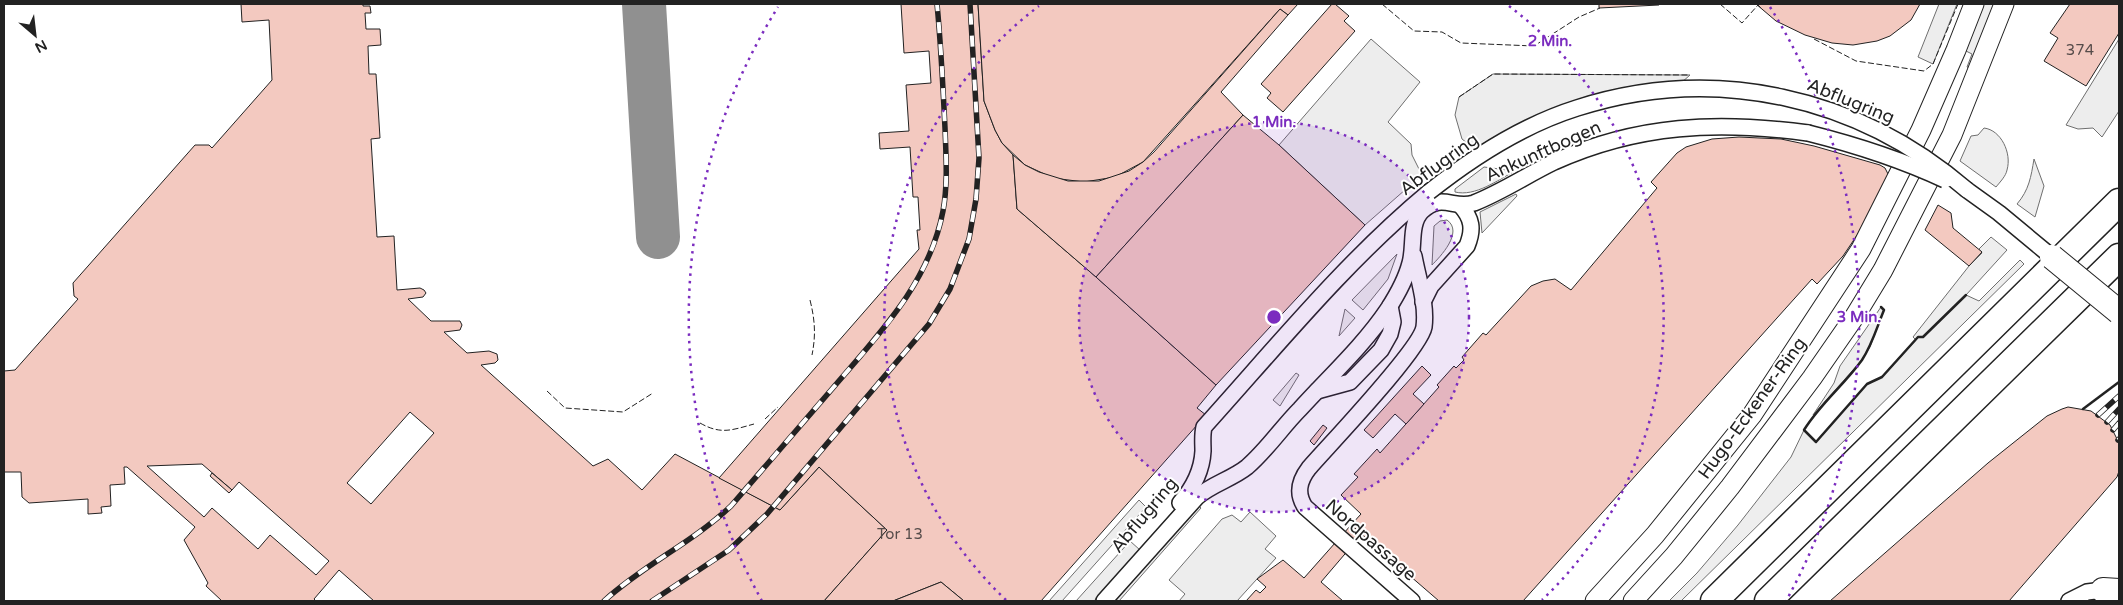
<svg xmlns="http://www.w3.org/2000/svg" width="2123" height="605" viewBox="0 0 2123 605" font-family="'Varela Round',sans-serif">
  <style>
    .green { fill: #eee; stroke: #6f6f6f }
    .parking { fill: #ededed; stroke: #6f6f6f }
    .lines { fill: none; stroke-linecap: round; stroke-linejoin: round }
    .taxiway { stroke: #909090; stroke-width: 44 }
    .building { fill: #f3c9c0; stroke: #222; fill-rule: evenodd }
    .minor-casing { stroke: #222; stroke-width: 18 }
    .tertiary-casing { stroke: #222; stroke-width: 21 }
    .trunk-casing { stroke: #222; stroke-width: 26 }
    .motorway-casing { stroke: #222; stroke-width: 29 }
    .minor { stroke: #fff; stroke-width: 15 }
    .tertiary { stroke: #fff; stroke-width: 19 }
    .trunk { stroke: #fff; stroke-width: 24 }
    .motorway { stroke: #fff; stroke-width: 26 }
    .rail-casing { stroke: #222; stroke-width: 5.5 }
    .rail { stroke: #fff; stroke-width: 4; stroke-dasharray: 11; stroke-linecap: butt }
    .minor-bridge-casing { stroke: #222; stroke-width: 18; stroke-linecap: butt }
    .trunk-bridge-casing { stroke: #222; stroke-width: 26; stroke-linecap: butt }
    .minor-bridge { stroke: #fff; stroke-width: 15 }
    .trunk-bridge { stroke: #fff; stroke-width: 24 }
    .fence { stroke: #222; stroke-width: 1; stroke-dasharray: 6 2.5; stroke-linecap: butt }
    .wall { stroke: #222; stroke-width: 2.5 }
    .ring { fill: none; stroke: #7b2cbf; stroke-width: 2.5; stroke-dasharray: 2.5 5 }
    .labels { text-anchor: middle; stroke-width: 4; stroke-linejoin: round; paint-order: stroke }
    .number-label { font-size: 15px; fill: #564c4a }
    .street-label { font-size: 18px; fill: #222; stroke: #fff }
    .centre { fill: #7b2cbf; stroke: #fff; stroke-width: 2.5 }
    .ring-label { font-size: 15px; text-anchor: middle; font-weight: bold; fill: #7b2cbf; stroke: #fff; stroke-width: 4; stroke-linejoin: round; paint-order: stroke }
  </style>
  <rect width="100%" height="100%" fill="#fff"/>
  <g class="green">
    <path d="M 1984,4 L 1996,4 L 1971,69 L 1967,67 L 1972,54 L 1964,50 Z"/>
    <path d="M 1984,128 C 2001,130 2012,153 2007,170 C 2006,176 2000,182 1996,187 L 1960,161 L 1971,136 L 1978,135 Z"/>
    <path d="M 2034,159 L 2044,186 L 2035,217 L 2017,204 C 2029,190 2031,177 2034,159 Z"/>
    <path d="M 1484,167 L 1515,171 C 1498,180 1475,197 1455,192 L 1455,189 Z"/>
    <path d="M 1516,194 L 1517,196 L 1482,233 L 1480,212 Z"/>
    <path d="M 1447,220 C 1464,232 1440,257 1432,265 L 1434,226 L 1440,221 Z"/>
    <path d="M 1991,237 L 2007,250 L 1966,295 L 1979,301 L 2020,260 L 2024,264 L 1681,601 L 1669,601 L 1697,573 L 1738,525 L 1791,457 L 1804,430 L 1816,442 L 1867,384 L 1882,377 L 1916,340 L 1913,337 L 1969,266 L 1982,253 L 1979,249 Z"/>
    <path d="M 1397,254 L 1388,279 L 1363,310 L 1352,300 Z"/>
    <path d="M 1881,307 L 1884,310 L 1870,347 L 1861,361 L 1813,415 L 1834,383 L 1840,366 Z"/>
    <path d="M 1345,309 L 1355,318 L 1339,336 Z"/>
    <path d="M 1296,373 L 1299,375 L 1280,406 L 1273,400 Z"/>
  </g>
  <g class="parking">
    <path d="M 1939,4 L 1957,4 L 1933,64 L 1918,57 Z"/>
    <path d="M 1371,39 L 1420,82 L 1388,122 L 1411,144 L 1412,155 L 1422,175 L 1365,225 L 1279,145 Z"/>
    <path d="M 2119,39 L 2119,111 L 2102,137 L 2093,128 L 2078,129 L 2066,125 Z"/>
    <path d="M 1493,74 L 1690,75 L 1681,83 L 1632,88 L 1476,150 L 1462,139 L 1455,115 L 1459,97 Z"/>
    <path d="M 1139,500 L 1146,507 L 1062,601 L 1049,601 Z"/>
    <path d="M 1195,502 L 1201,508 L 1119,601 L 1107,601 Z"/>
    <path d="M 1250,512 L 1276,536 L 1265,549 L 1276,558 L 1237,601 L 1179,601 L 1185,594 L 1169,580 L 1222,519 L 1232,515 L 1241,522 Z"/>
    <path d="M 1130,541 L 1140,550 L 1094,601 L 1076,601 Z"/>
  </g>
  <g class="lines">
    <path class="taxiway" d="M 644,4 L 658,237"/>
  </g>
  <g class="building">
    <path d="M 241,4 L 363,4 L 363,6 L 370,6 L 371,13 L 365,13 L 366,29 L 380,29 L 381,45 L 368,46 L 369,74 L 376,74 L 380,138 L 371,139 L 377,237 L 394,236 L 397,290 L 420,288 L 424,290 L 426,293 L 423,297 L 408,299 L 431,321 L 460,321 L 462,325 L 460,330 L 444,332 L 467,353 L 489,351 L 497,354 L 498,360 L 495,363 L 481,365 L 593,466 L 608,459 L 642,490 L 675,454 L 780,510 L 819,467 L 887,530 L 824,601 L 374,601 L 339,570 L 314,599 L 316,601 L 222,601 L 206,586 L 208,583 L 184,540 L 195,527 L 127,467 L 124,467 L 125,484 L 110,485 L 111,506 L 101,507 L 102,513 L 88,514 L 88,499 L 29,503 L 22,497 L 21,472 L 4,472 L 4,371 L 15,370 L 78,299 L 74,296 L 73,283 L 195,145 L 209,145 L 212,148 L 272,80 L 269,20 L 242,22 ZM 410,412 L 434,433 L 371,504 L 347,483 ZM 202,464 L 232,490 L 239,482 L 329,561 L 316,575 L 270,535 L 258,549 L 212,508 L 204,517 L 147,466 Z"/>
    <path d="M 901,4 L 978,4 L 984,101 L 995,130 L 1002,143 L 1013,155 L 1017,209 L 1096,277 L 1216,385 L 1197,408 L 1206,415 L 1041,601 L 964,601 L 941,582 L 893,601 L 824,601 L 887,530 L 819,467 L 780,510 L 719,478 L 919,249 L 917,230 L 920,230 L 918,197 L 913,197 L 910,147 L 880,149 L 879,133 L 909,131 L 906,85 L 931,83 L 929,51 L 904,53 Z"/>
    <path d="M 978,4 L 1298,4 L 1288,15 L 1280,9 L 1143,162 L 1115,177 L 1084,182 L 1053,178 L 1025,165 L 1002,143 L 995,130 L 984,101 Z"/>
    <path d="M 1332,4 L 1335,4 L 1349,16 L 1344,21 L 1355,31 L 1283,112 L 1267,98 L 1271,93 L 1261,84 Z"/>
    <path d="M 1599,4 L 1659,4 L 1659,5 L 1599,8 Z"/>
    <path d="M 1756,4 L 1920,4 L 1911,20 L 1890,36 L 1877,41 L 1853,45 L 1832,43 L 1805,35 L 1776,21 Z"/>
    <path d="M 2070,4 L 2119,4 L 2119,33 L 2086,86 L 2044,61 L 2058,38 L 2050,33 Z"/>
    <path d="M 1280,9 L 1288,15 L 1221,92 L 1243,115 L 1096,277 L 1017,209 L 1013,155 L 1025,165 L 1039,172 L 1068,181 L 1099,181 L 1129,171 L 1143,162 L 1154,152 Z"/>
    <path d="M 1243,115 L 1279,145 L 1365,225 L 1216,385 L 1096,277 Z"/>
    <path d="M 1739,137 L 1781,139 L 1814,146 L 1880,165 L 1885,168 L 1890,178 L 1880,201 L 1843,256 L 1817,284 L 1812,279 L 1523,601 L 1439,601 L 1351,525 L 1361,514 L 1341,495 L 1358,477 L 1354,474 L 1377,449 L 1380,453 L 1439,387 L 1437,385 L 1454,366 L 1456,368 L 1464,360 L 1462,357 L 1483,333 L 1486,335 L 1531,286 L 1543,281 L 1555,279 L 1571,290 L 1657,188 L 1651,182 L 1677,153 L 1686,147 L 1712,139 Z"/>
    <path d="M 1938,205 L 1951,213 L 1953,228 L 1982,252 L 1969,266 L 1925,230 Z"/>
    <path d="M 1422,366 L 1431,375 L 1413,394 L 1424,404 L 1406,424 L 1395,414 L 1373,438 L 1364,430 Z"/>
    <path d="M 2068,407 L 2091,411 L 2110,425 L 2119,443 L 2119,471 L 2117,477 L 2009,601 L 1830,601 L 1988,463 L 2047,416 L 2062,409 Z"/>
    <path d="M 1323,425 L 1327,428 L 1314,445 L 1310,441 Z"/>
    <path d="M 212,473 L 232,490 L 229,493 L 210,476 Z"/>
    <path d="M 1351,525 L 1362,534 L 1321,582 L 1343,601 L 1246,601 L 1256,590 L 1260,593 L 1266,587 L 1257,579 L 1283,560 L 1304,578 Z"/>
    <path d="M 941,582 L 964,601 L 893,601 Z"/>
  </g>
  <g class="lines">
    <g class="minor-casing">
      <g id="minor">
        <path d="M 1967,190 L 1999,213 L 2052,257"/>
        <path d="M 1423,302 L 1431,286 L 1467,246 C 1474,229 1472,218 1460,205"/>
        <path d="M 1317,391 L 1350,382 L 1381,350 L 1390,334 L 1393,322 L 1390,306"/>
        <path d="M 1180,503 C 1193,488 1202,472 1203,451 C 1203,443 1202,435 1204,427 C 1277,346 1345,262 1429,192"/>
        <path d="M 1104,601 L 1197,497 C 1212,484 1232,479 1247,467 C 1267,450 1282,427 1300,409 C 1330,376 1363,346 1388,309 C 1397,295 1406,279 1410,263 C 1415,246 1409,224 1422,211 C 1442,192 1454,210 1474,203 C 1502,192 1527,175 1554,162 C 1638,124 1718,121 1808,133"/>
        <path d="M 1412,601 L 1305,507 C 1296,493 1299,481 1309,468 C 1329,445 1420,350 1424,327 C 1427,304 1418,278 1414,256"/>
        <path d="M 2069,601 L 2087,592 L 2103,590"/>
      </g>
    </g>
    <g class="tertiary-casing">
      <g id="tertiary">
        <path d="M 1595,601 L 1655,535 L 1752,415 L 1861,249 L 1921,130 L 1956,50 L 1974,4"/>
        <path d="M 1633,601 L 1674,556 L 1730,487 L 1812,378 L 1855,316 L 1883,270 L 1952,135 L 2004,4"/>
      </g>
    </g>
    <g class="trunk-casing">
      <path id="trunk" d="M 2103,590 L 2119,591"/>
    </g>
    <g class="motorway-casing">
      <g id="motorway">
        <path d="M 1714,601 L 2119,202"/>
        <path d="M 1768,601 L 2119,257"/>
      </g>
    </g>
    <use href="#minor" class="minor"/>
    <use href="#tertiary" class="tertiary"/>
    <use href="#trunk" class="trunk"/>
    <use href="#motorway" class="motorway"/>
    <g class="rail-casing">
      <g id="rail">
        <path d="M 2098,415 L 2119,396"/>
        <path d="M 2107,422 L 2119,409"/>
        <path d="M 2113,430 L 2119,423"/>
        <path d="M 2118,440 L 2119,439"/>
        <path d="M 604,601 C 643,565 692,543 731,506 C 765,467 798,428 832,389 C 878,335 929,284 943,211 C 948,184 946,156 945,128 C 943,87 941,45 937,4"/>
        <path d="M 652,601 L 729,550 L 767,514 L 929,324 L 950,289 L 969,239 L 976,199 L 979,158 L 970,4"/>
      </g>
    </g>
    <use href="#rail" class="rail"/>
    <g class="minor-bridge-casing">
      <g id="minor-bridge">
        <path d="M 1808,133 C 1856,145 1900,159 1945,180"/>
        <path d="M 1429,192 C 1473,157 1523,125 1577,108 C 1714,64 1858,96 1967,190"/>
      </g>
    </g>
    <g class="trunk-bridge-casing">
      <path id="trunk-bridge" d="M 2052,257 L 2119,312"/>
    </g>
    <use href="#minor-bridge" class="minor-bridge"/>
    <use href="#trunk-bridge" class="trunk-bridge"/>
    <g class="fence">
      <path d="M 1382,4 L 1414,31 L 1442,32 L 1461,43 L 1534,46 L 1579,17 L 1600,8"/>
      <path d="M 1720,4 L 1742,23 L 1758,5 L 1761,8"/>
      <path d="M 1814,39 L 1856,61 L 1924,71 L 1933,64 L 1958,4"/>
      <path d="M 1459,97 L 1493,74 L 1690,75"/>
      <path d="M 810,300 C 815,320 816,335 812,355"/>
      <path d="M 547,391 L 565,408 L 623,412 L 653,393"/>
      <path d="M 765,419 L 778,407"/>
      <path d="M 700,423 C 721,435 732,430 754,424"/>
    </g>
    <g class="wall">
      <path d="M 1881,307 L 1884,310 C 1877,327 1872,345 1862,360 C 1844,385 1820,404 1804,430 L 1816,442 L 1867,384 L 1882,377 L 1918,337 L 1923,337 L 1966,295"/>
      <path d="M 2083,409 L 2119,382"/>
    </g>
  </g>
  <circle cx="1274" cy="317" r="195" fill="#7b2cbf" fill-opacity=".12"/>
  <g class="ring">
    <circle cx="1274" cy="317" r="195"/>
    <path d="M1006 600A390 390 0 0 1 1039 6M1509 6A390 390 0 0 1 1542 600"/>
    <path d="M762 601A585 585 0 0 1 778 7M1770 7A585 585 0 0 1 1786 601"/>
  </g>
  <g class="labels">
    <g class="number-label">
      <text x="2080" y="55">374</text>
      <text x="900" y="539">Tor 13</text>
    </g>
    <g class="street-label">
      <text transform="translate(1851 101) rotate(22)" y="6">Abflugring</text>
      <text transform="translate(1543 151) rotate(-24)" y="6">Ankunftbogen</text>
      <text transform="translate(1439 164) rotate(-36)" y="6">Abflugring</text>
      <text transform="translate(1752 408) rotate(-54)" y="6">Hugo-Eckener-Ring</text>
      <text transform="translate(1144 515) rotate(-50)" y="6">Abflugring</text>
      <text transform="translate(1371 540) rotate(41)" y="6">Nordpassage</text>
    </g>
  </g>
  <circle cx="1274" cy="317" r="8" class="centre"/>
  <g class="ring-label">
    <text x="1550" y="46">2 Min.</text>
    <text x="1274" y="127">1 Min.</text>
    <text x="1859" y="322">3 Min.</text>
  </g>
  <rect width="2123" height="605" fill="none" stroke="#222222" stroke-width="10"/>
  <g transform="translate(35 35) rotate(152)" stroke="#ffffff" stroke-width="4" paint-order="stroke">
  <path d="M0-4L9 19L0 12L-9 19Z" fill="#222222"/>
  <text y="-8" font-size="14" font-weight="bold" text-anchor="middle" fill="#222222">N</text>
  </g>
</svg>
